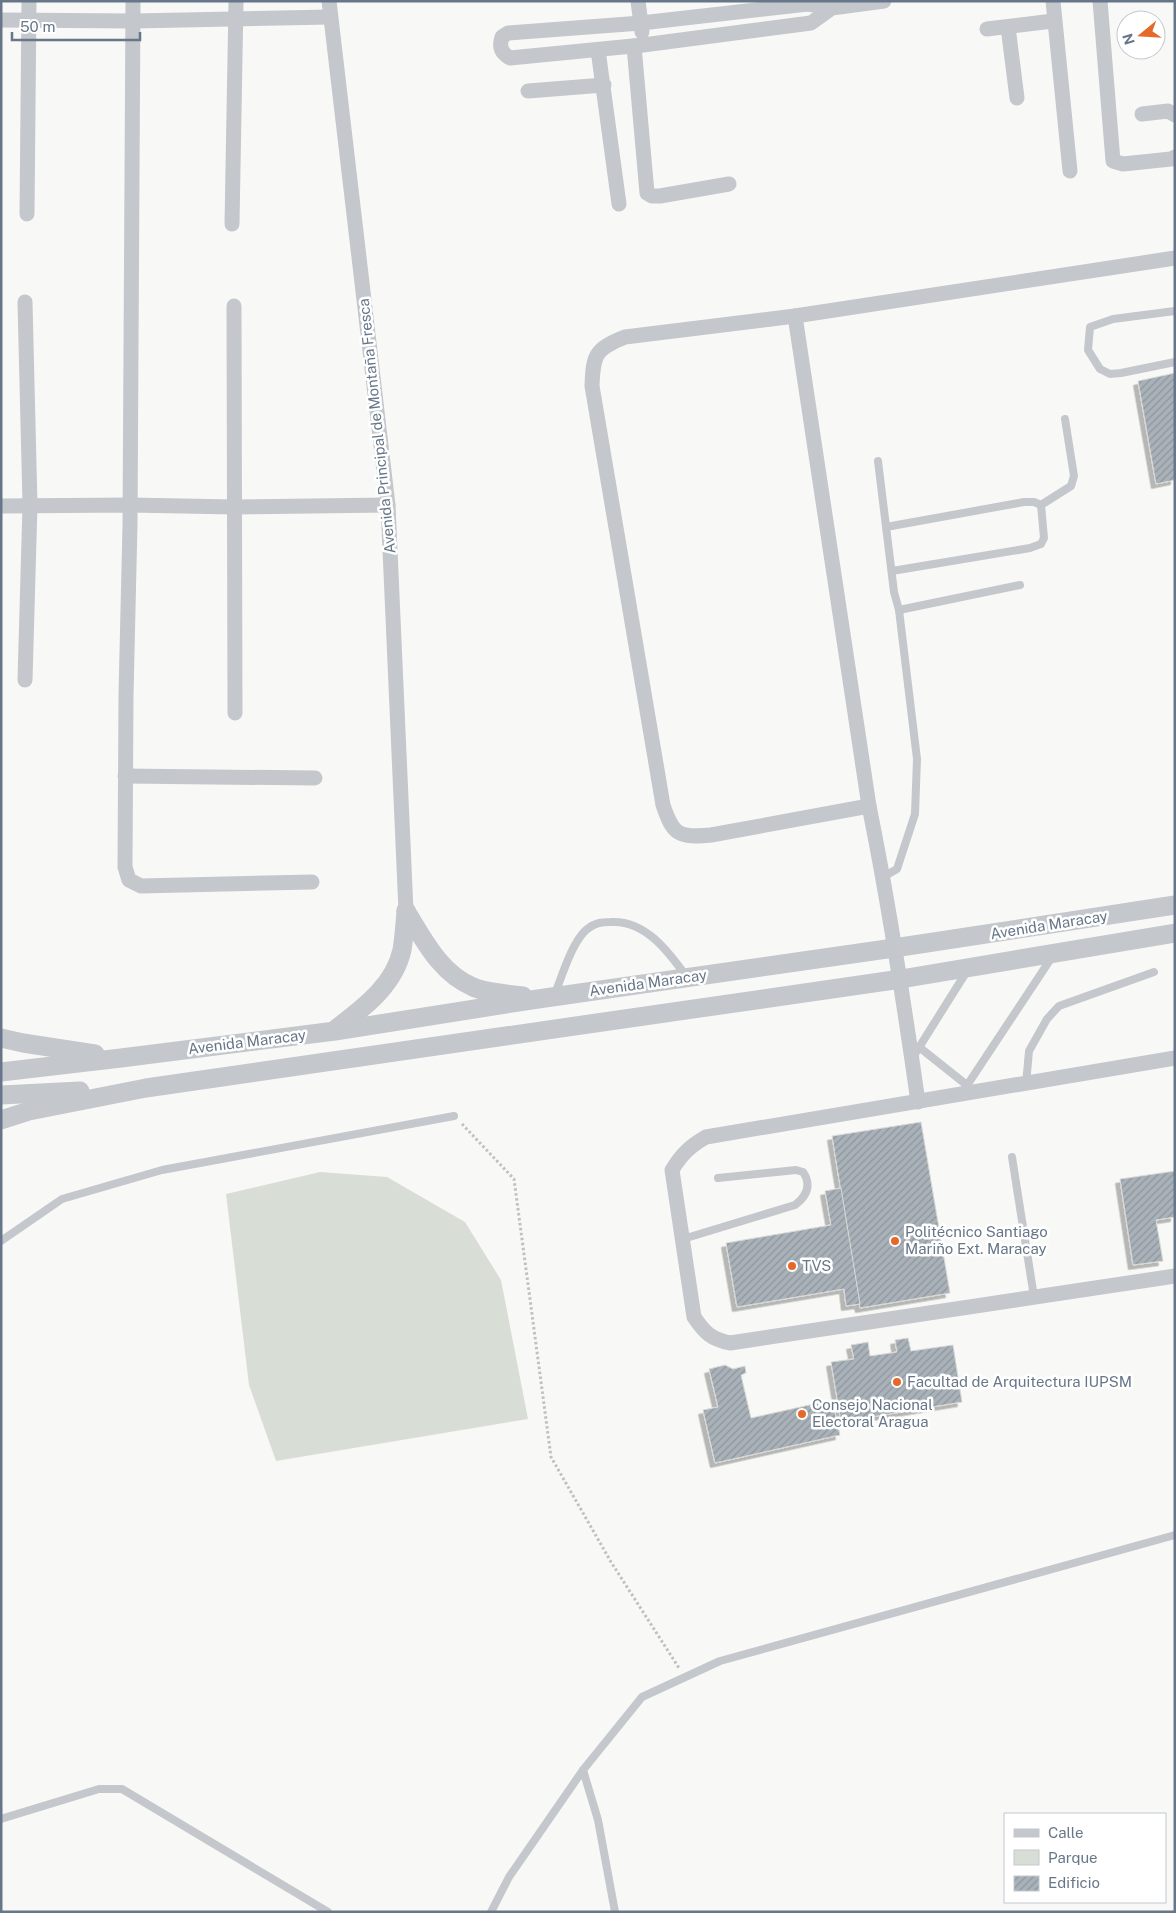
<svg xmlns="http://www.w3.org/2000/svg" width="1176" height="1913" viewBox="0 0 1176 1913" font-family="'Public Sans',sans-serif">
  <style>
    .park { fill: #d8ded5 }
    .building { fill: url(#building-hatch); stroke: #dadbd8; filter: url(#shadow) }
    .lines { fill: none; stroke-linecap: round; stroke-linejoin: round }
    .path { stroke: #bec0c3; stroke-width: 3; stroke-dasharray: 2.5 2.5; stroke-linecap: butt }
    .service { stroke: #c4c7cc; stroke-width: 8 }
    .minor { stroke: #c4c7cc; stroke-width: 15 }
    .tertiary { stroke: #c4c7cc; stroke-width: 19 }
    .poi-dot { fill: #e56a2a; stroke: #fff; stroke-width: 2 }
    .labels { text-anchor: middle; stroke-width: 5; stroke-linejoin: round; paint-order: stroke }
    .street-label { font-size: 15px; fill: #677688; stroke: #fff }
    .poi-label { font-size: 15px; fill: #677688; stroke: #fff; text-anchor: start }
  </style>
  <defs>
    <pattern id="building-hatch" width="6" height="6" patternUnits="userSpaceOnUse" patternTransform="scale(1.25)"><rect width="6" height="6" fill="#aab2b9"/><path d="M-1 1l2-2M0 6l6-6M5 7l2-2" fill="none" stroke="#8e959c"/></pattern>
    <filter id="shadow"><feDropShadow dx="-4.5" dy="4.5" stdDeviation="0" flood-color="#0004"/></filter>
  </defs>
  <rect width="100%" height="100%" fill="#f8f9f6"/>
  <path class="park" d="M 320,1172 L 387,1177 L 465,1222 L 501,1280 L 528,1419 L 276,1461 L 249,1385 L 226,1194 Z"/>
  <g class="building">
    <path d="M 1175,373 L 1175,480 L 1156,484 L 1138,381 Z"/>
    <path d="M 921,1122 L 950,1293 L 860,1308 L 832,1136 Z"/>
    <path d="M 1175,1171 L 1175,1217 L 1156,1220 L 1163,1261 L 1133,1265 L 1120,1179 Z"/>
    <path d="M 841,1188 L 860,1304 L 846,1306 L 844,1289 L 737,1307 L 726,1243 L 831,1225 L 825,1191 Z"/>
    <path d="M 908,1338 L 911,1351 L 953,1345 L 962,1402 L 841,1422 L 831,1362 L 854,1359 L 851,1345 L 868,1342 L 870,1356 L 897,1352 L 895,1340 Z"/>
    <path d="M 725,1365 L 733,1369 L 745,1366 L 746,1373 L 741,1375 L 751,1418 L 832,1400 L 840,1435 L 715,1463 L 703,1410 L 718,1407 L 709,1369 Z"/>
  </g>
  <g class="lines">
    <path class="path" d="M 462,1124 L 514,1179 L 551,1457 L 611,1562 L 679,1668"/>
    <g class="service">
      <path d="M 1175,311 L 1113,319 L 1090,327 L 1088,350 L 1100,369 L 1110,374 L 1121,373 L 1175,362"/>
      <path d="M 878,461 L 894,592 L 899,610 L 917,759 L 915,814 L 897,869 L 883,877"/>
      <path d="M 1041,505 L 1071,486 L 1074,476 L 1065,419"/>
      <path d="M 886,527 L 1024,502 L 1034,502 L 1041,505 L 1044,538 L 1041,544 L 1030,548 L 892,571"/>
      <path d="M 899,610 L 1020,585"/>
      <path d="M 554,996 C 562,977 571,944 586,930 C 594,923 601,922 611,922 C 645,920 668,951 686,976"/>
      <path d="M 919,1047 L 968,1086"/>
      <path d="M 913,1057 L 967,971"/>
      <path d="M 1026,1084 L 1029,1051 L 1047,1019 L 1059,1006 L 1154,972"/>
      <path d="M 962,1093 L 1052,957"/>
      <path d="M 1012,1157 L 1034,1297"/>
      <path d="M 683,1239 L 795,1205 C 807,1196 812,1185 803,1172 L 796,1170 L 718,1178"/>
      <path d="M 1,1241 L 62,1199 L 162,1170 L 454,1116"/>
      <path d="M 583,1770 L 598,1820 L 615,1912"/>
      <path d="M 1,1819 L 99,1789 L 122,1789 L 328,1912"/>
      <path d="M 491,1912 L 509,1877 L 583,1770 L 642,1697 L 720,1661 L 1175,1535"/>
    </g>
    <g class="minor">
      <path d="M 133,1 L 130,524 L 126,695 L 125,867 L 129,880 L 141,886 L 312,882"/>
      <path d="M 329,1 L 388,505 L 406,911"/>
      <path d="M 638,1 L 642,32"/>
      <path d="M 1053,1 L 1070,171"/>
      <path d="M 1100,1 L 1113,161 L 1123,164 L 1171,159 L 1175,157"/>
      <path d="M 832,8 L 811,23 L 643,45 L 510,58 C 501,53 499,46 502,37 L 508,33 L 641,23 L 808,4 L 832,8 L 884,1"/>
      <path d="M 1,20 L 134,21 L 330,17"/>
      <path d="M 1008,27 L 1017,98"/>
      <path d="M 987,29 L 1053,21"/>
      <path d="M 634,46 L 647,193 L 652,196 L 660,196 L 729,184"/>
      <path d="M 598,50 L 619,204"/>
      <path d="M 528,91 L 604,85"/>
      <path d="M 1142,114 L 1168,111 L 1175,115"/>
      <path d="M 27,214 L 29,1"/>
      <path d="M 232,224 L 236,1"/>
      <path d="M 25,302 L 30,505 L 25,680"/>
      <path d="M 234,306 L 235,713"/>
      <path d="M 795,316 L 869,806 C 889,904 904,1003 918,1102"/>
      <path d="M 1,506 L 129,505 L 235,507 L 388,505"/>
      <path d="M 125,776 L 315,778"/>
      <path d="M 869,806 L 711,835 C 679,838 673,835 663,805 L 592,386 C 593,355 595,349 625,337 L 795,316 L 1175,258"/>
      <path d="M 1175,1058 L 706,1137 C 690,1146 681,1155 672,1170 L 694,1317 C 705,1333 711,1339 730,1343 L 1175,1276"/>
    </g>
    <g class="tertiary">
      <path d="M 406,911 C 424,940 440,973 473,987 C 486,993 508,994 523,996"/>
      <path d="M 336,1029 C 363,1008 394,986 402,950 C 404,938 405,924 406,911"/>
      <path d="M 1,1038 L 23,1043 L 95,1054"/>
      <path d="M 1,1072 L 121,1058 L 335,1031 L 538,999 L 894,948 L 1175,905"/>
      <path d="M 1,1095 L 80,1091"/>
      <path d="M 1,1120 L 29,1111 L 146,1088 L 901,979 L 1175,933"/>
    </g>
  </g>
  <g class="poi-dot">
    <circle cx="895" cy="1241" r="5"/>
    <circle cx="792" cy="1266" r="5"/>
    <circle cx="897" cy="1382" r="5"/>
    <circle cx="802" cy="1414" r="5"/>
  </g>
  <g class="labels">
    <g class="street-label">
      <text transform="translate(377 426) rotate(-96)" y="5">Avenida Principal de Montaña Fresca</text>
      <text transform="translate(1049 925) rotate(-9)" y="5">Avenida Maracay</text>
      <text transform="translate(648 983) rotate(-8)" y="5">Avenida Maracay</text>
      <text transform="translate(247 1042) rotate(-7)" y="5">Avenida Maracay</text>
    </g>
    <g class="poi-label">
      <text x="905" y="1237">Politécnico Santiago<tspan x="905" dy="17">Mariño Ext. Maracay</tspan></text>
      <text x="802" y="1271">TVS</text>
      <text x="907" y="1387">Facultad de Arquitectura IUPSM</text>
      <text x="812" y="1410">Consejo Nacional<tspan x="812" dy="17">Electoral Aragua</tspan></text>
    </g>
  </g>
  <rect width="1176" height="1913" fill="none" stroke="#677688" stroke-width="5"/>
  <rect x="1004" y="1813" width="162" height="90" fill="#ffffff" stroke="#c2c8cf"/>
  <rect x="1014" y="1829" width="25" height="8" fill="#c4c7cc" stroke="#c2c8cf"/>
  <text x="1048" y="1838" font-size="15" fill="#677688">Calle</text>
  <rect x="1014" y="1850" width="25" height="15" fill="#d8ded5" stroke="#c2c8cf"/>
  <text x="1048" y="1863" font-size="15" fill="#677688">Parque</text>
  <rect x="1014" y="1876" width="25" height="15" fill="url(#building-hatch)" stroke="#c2c8cf"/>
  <text x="1048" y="1888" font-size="15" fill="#677688">Edificio</text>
  <g transform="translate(1141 35) rotate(252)"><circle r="24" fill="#ffffff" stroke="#c2c8cf"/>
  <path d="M0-4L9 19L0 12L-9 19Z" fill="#e56a2a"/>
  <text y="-8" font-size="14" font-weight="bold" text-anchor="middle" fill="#677688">N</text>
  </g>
  <path d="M12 32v8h128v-8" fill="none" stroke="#677688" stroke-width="2.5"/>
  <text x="20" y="32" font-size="15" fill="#677688" stroke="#ffffff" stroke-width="4" paint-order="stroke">50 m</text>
</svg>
